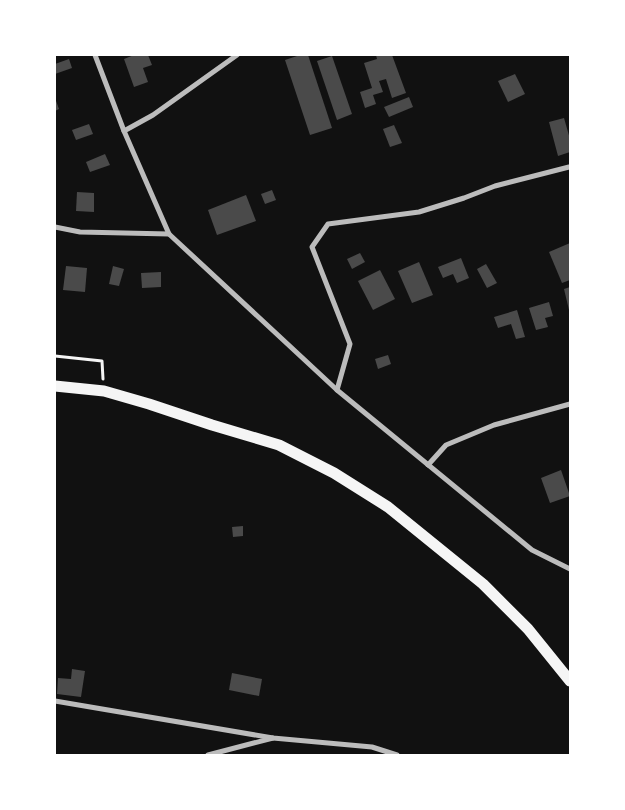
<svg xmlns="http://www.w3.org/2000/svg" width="625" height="810" viewBox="0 0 625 810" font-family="'PT Sans Narrow',sans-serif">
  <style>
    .building { fill: #4a4a4a }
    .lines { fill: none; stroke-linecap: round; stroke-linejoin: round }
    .path { stroke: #f5f5f5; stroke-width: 3 }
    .minor { stroke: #bcbcbc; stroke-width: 5 }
    .primary { stroke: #f5f5f5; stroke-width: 11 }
  </style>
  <rect width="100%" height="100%" fill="#111"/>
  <g class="building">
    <path d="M 134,55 L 148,55 L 152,65 L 143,68 L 148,82 L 134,87 L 124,59 Z"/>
    <path d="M 300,55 L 308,55 L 332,128 L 310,135 L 285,60 Z"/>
    <path d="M 376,55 L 392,55 L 406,93 L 392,98 L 386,79 L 379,81 L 383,92 L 373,95 L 376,104 L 365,108 L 360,92 L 372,88 L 364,63 L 377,59 Z"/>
    <path d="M 332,56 L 352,114 L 337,120 L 317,61 Z"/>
    <path d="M 69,59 L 72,68 L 55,74 L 55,64 Z"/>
    <path d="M 515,74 L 525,94 L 508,102 L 498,81 Z"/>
    <path d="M 409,97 L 413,107 L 389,117 L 384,107 Z"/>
    <path d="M 55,98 L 59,109 L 55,111 Z"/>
    <path d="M 564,118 L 570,139 L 570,152 L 558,156 L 549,122 Z"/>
    <path d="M 89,124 L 93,134 L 76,140 L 72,130 Z"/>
    <path d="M 394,125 L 402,143 L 390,147 L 383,129 Z"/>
    <path d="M 105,154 L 110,165 L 90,172 L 86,162 Z"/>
    <path d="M 272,190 L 276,200 L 265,204 L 261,194 Z"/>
    <path d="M 77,192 L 94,193 L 94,212 L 76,211 Z"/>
    <path d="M 246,195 L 256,221 L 217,235 L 208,210 Z"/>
    <path d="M 570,243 L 570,280 L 562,283 L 549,252 Z"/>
    <path d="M 360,253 L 365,262 L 352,269 L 347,259 Z"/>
    <path d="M 461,258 L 469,278 L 457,283 L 453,274 L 443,278 L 438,267 Z"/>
    <path d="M 419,262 L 433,295 L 412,303 L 398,271 Z"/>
    <path d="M 486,264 L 497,283 L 487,288 L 477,269 Z"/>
    <path d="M 66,266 L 87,268 L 85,292 L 63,290 Z"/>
    <path d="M 113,266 L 124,269 L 119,286 L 109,284 Z"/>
    <path d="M 380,270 L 395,299 L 373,310 L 358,281 Z"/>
    <path d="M 161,272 L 161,287 L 142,288 L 141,273 Z"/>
    <path d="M 570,287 L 570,310 L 569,310 L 564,289 Z"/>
    <path d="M 549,302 L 553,316 L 545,318 L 548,327 L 536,330 L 529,308 Z"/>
    <path d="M 517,310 L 525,337 L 516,339 L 511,324 L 498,328 L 494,317 Z"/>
    <path d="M 388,355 L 391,364 L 378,369 L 375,359 Z"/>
    <path d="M 561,470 L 570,496 L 550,503 L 541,478 Z"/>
    <path d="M 243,526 L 243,536 L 233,537 L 232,527 Z"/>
    <path d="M 72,669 L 85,671 L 81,697 L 57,694 L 58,678 L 71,679 Z"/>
    <path d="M 232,673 L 262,679 L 259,696 L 229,690 Z"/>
  </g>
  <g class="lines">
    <path class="path" d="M 55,356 L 102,361 L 103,379"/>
    <g class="minor">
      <path d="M 95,55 L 124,131 L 169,234 L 337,390 L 532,550 L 570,569"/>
      <path d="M 124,131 L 153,115 L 237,55"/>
      <path d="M 55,227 L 80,232 L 169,234"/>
      <path d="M 337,390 L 350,344 L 312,247 L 328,224 L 419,212 L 464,198 L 495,186 L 569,167"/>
      <path d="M 428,465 L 446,445 L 494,425 L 570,404"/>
      <path d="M 55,701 L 273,738 L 372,747 L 397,755"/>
      <path d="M 208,755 L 273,738"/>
    </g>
    <path class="primary" d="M 55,386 L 104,391 L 149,404 L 212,425 L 279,445 L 334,473 L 388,507 L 483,584 L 528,629 L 570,681"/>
  </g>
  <rect width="625" height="810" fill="none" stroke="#ffffff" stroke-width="112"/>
</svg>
